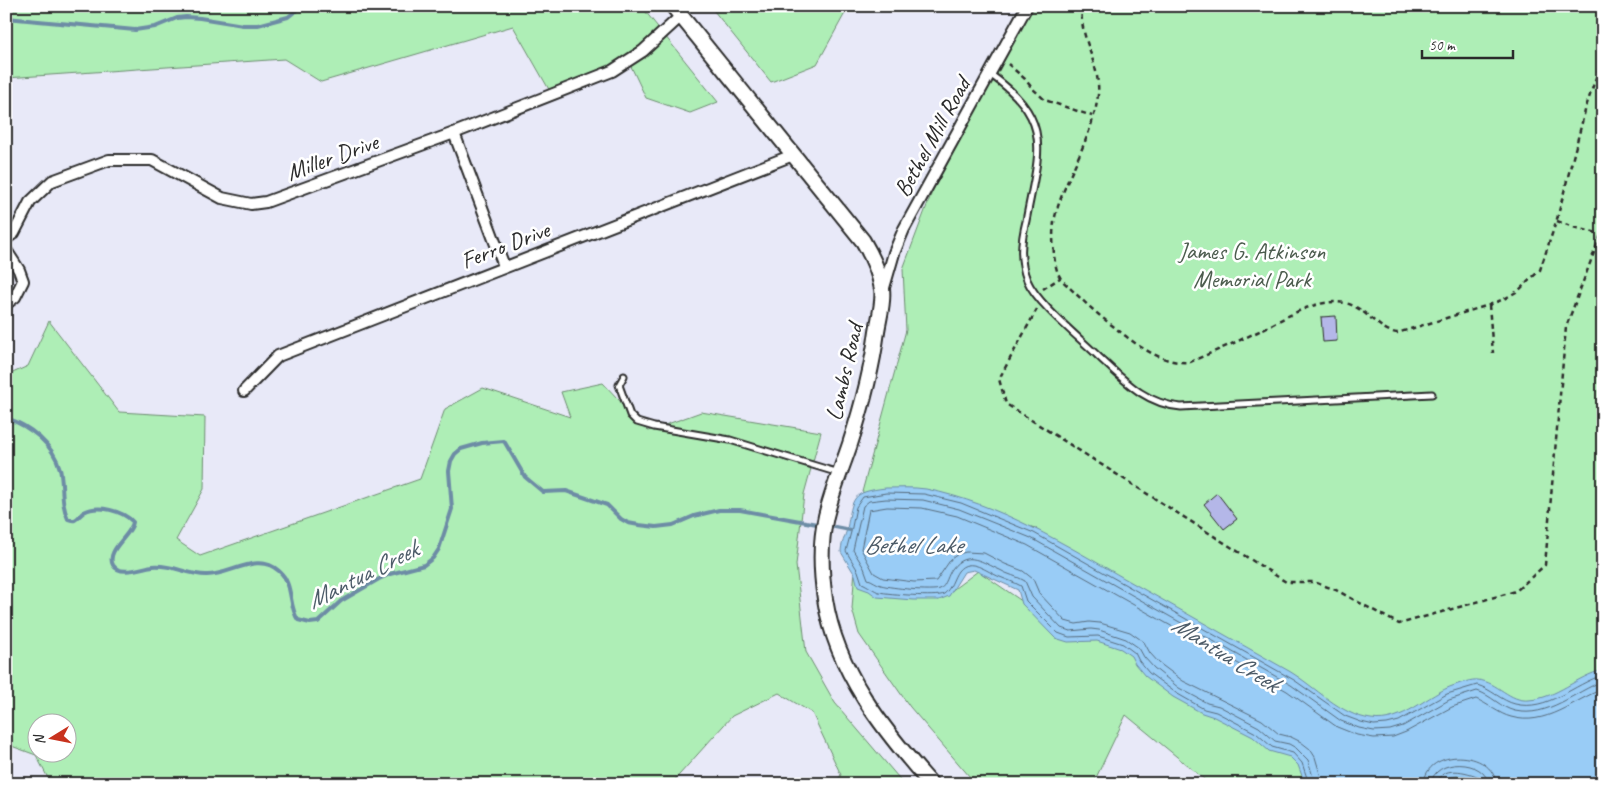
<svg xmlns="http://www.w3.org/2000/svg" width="1609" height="790" viewBox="0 0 1609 790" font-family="Caveat,sans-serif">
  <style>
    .green { fill: #aeeeb6; stroke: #6c8c70; fill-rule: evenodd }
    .water { fill: #99ccf6; stroke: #6d8ca5 }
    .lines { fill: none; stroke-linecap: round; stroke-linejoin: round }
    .shore { stroke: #576b7c; stroke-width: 1 }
    .stream { stroke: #6d8ca5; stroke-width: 4 }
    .building { fill: #b4b7e8; stroke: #2b2b2b }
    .lane-casing { stroke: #2b2b2b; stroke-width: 9 }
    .street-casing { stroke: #2b2b2b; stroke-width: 14 }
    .secondary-casing { stroke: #2b2b2b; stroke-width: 18 }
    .path { stroke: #2b2b2b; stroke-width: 2.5; stroke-dasharray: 5 4; stroke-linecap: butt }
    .lane { stroke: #fff; stroke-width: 5 }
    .street { stroke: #fff; stroke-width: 10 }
    .secondary { stroke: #fff; stroke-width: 14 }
    .labels { text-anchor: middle; stroke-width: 5; stroke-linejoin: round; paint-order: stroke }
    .street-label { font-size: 24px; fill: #2b2b2b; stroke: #fff }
    .park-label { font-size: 24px; fill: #4c5c4e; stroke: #fff }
    .water-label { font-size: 25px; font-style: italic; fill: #4c5b68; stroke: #fff }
  </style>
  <rect width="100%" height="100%" fill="#e8e9f8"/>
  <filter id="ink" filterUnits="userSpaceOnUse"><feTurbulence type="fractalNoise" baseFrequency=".02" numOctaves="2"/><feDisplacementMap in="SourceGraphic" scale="10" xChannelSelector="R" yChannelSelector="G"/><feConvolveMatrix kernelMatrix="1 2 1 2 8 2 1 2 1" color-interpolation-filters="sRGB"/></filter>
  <g filter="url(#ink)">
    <g class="green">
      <path d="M 6,6 L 641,6 L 718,102 L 690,113 L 646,98 L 628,60 L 551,93 L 513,26 L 321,82 L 284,59 L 6,78 Z"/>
      <path d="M 710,6 L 849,6 L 817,64 L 771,82 Z"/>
      <path d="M 1033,6 L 1603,6 L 1603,784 L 1210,784 L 1126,715 L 1093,784 L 976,784 L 910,707 L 859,634 L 852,609 L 855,568 L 939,600 L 978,571 L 1080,641 L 1036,528 L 862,492 L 906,330 L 903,269 L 932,192 Z"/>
      <path d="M 49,321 L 119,412 L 205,417 L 204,489 L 176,540 L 200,556 L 420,479 L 445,409 L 483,388 L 570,417 L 561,392 L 603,383 L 648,431 L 701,412 L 821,432 L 804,494 L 796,565 L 806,652 L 835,703 L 904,784 L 835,784 L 841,775 L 812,713 L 779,693 L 732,716 L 671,784 L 51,784 L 36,755 L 6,744 L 6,376 L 28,366 ZM 38,722 L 68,722 L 68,752 L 38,752 Z"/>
    </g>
    <path class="water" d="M 886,488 C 899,488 913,487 926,489 C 1000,504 1064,544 1129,581 C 1182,611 1236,641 1289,671 C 1316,687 1340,715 1371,719 C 1403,724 1427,694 1455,685 C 1461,683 1472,679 1478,680 C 1498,682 1509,702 1529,700 C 1557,698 1577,676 1603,670 L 1603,778 L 1598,784 L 1515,784 L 1499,781 L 1482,783 L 1465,776 L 1457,776 L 1450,777 L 1440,784 L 1305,784 L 1298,765 L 1290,757 L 1269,751 L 1253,737 L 1214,717 L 1202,713 L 1173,697 L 1145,676 L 1135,664 L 1131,656 L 1121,649 L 1097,641 L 1068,642 L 1055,638 L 1022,604 L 1018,590 L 974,570 L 964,572 L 949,596 L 939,600 L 913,600 L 877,597 L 869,591 L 858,587 L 855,575 L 841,552 C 841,544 845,537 847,529 C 853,497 851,492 886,488 Z"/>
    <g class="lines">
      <g class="shore">
        <path d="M 1309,784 L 1302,763 L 1293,753 L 1272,747 L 1256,733 L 1216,712 L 1204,709 L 1176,693 L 1149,673 L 1139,661 L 1135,653 L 1123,644 L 1098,636 L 1069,637 L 1058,633 L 1026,601 L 1021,586 C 1014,582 1007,580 1000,577 C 987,572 970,556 958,571 C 953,578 951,589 944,594 C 936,598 889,594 879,592 C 875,591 867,585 862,583 L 858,571 L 846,551 L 851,532 L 856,507 L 863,497 L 886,493 L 924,494 L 961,503 L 1034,533 L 1294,680 L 1345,716 L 1361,722 L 1374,725 L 1387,724 L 1399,721 L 1447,694 L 1477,685 C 1491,689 1502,701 1515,704 C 1547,712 1574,684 1603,675"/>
        <path d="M 1315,784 L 1308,760 L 1296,748 L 1289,744 L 1275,741 L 1259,727 L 1219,706 L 1207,703 L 1179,688 L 1154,668 L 1144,657 L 1139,648 L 1126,639 L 1099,630 L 1091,629 L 1070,631 L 1061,628 L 1032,597 L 1025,581 C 1017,576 1008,575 1000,570 C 984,563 966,549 952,569 C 948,574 946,586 940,589 C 931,592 891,588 881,585 C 877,584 872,580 868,579 L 864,568 L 853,550 L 863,506 L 869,501 L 886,499 L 923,500 L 959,509 L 1031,538 L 1291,685 L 1341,721 L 1359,728 L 1374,731 L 1390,730 L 1403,726 L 1449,700 L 1477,691 C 1491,695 1501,708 1515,711 C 1548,718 1574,692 1603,681"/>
        <path d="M 1323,784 L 1315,757 L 1310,749 L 1301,742 L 1291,737 L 1279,734 L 1262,720 L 1183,681 L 1159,663 L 1150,653 L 1144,642 L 1130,632 L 1100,623 L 1089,622 L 1076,624 L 1065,621 L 1039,593 L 1033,579 L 1023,571 L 1005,564 L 984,553 L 966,552 L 958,554 L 951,559 L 936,581 L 914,582 L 883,578 L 874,573 L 861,549 L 869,510 L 887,507 L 922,508 L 957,516 L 1027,545 L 1287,691 L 1337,727 L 1357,735 L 1374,738 L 1393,737 L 1406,732 L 1452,707 L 1476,699 C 1488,704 1499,714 1511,717 C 1546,727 1573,700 1603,689"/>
        <path d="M 1424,784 C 1425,747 1494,749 1496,784"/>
        <path d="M 1431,784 C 1433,757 1487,759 1488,784"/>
        <path d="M 1437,784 C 1440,764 1468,772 1479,777 L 1482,784"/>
      </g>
      <g class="stream">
        <path d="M 6,18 L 135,30 L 155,27 L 177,18 L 186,17 L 200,18 L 243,25 L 258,25 L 288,17 L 302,6"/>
        <path d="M 6,418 C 30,426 53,444 60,469 C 64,486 60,502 68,519 C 77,523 77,517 84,512 C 98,504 123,511 133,522 C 132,535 105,550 113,565 C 120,577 143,567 153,566 C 171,564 188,575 206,575 C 230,576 257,551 279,571 C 294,584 288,605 298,620 L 310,623 L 318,622 L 341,601 L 379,579 L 390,574 L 424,565 L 433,558 L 439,549 L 452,509 L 449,471 L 451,461 L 455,454 L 461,449 L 482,443 L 504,441 L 525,477 L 543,492 L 566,491 L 607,505 L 621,519 L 628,523 L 639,525 L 656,527 L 673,525 L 694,516 L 719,510 L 740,510 L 817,524"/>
        <path d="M 835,527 L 850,530"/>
      </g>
    </g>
    <g class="building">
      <path d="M 1336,316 L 1337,341 L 1323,342 L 1321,317 Z"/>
      <path d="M 1217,493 L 1237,519 L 1224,529 L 1204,504 Z"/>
    </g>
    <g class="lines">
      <g class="lane-casing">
        <g id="lane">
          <path d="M 990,74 C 1055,121 1039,151 1026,221 C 1021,241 1019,260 1027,280 C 1037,304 1080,338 1099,357 C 1124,380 1145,404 1181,407 L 1432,394"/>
          <path d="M 624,376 L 619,385 L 630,415 L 637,422 L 654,427 L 730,440 L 839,473"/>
        </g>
      </g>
      <g class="street-casing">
        <g id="street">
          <path d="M 454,133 L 504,266"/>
          <path d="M 6,239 L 14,233 L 30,202 L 52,181 L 109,160 L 152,160 L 222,198 L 251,204 L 266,202 L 454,133 L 612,71 L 643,51 L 681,16"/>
          <path d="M 6,250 L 19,270 L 23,281 L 15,297 L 6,304"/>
          <path d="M 883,291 L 894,253 L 904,229 L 1027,6"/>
          <path d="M 244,391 L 278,356 L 793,155"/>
        </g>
      </g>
      <g class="secondary-casing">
        <path id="secondary" d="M 673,6 L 863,241 C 872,256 879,271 882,289 C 884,302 879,318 877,331 C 872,370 862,407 850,444 C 842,468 832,491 826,516 C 820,542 821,573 825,599 C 836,671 884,731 931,784"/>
      </g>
      <g class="path">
        <path d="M 1082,6 C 1078,37 1101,64 1098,95 C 1093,137 1067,174 1056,213 C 1052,227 1053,241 1054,255 C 1055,262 1056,271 1060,277 C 1062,281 1067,285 1070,288 C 1084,302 1097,314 1113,326 C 1134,343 1161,365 1190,362 C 1211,353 1232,344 1253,334 C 1280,322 1313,297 1345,303 C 1366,307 1376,330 1397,333 L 1489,305 L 1504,299 L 1518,291 L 1540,270 L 1557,219 L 1586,107 L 1603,57"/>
        <path d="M 1008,64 L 1025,79 L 1032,88 L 1045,100 L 1092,116"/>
        <path d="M 1557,221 L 1573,227 L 1601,234"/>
        <path d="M 1043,289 L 1060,278"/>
        <path d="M 1489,305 L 1493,353"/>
        <path d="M 1037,309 L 999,379 L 1006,404 L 1286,582 L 1314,582 L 1336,590 L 1399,624 L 1516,591 L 1545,565 L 1566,327 L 1601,234"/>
      </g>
      <use href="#lane" class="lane"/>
      <use href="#street" class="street"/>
      <use href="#secondary" class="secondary"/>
    </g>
  </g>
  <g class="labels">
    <g class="street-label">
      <text transform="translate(932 137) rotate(-61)" y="8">Bethel Mill Road</text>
      <text transform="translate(332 157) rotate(-20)" y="8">Miller Drive</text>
      <text transform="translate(505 245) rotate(-21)" y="8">Ferro Drive</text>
      <text transform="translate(844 372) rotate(-77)" y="8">Lambs Road</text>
    </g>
    <g class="park-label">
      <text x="1252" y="259">James G. Atkinson<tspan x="1252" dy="28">Memorial Park</tspan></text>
    </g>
    <g class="water-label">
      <text x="913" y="553">Bethel Lake</text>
      <text transform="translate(362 574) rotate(-27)" y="9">Mantua Creek</text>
      <text transform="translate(1226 653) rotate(32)" y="9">Mantua Creek</text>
    </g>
  </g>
  <rect width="1609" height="790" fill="none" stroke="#fff" stroke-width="25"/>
  <rect x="12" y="12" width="1584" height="765" fill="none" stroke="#2b2b2b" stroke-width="2" filter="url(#ink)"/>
  <g transform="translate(52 738) rotate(260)"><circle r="24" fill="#ffffff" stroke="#aaaaaa"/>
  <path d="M0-4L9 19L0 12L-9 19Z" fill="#c8321e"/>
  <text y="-8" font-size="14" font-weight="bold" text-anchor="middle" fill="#2b2b2b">N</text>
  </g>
  <path d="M1422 50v8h91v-8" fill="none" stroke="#2b2b2b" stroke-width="2.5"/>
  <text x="1429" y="50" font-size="15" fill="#2b2b2b" stroke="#ffffff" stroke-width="4" paint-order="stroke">50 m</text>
</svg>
